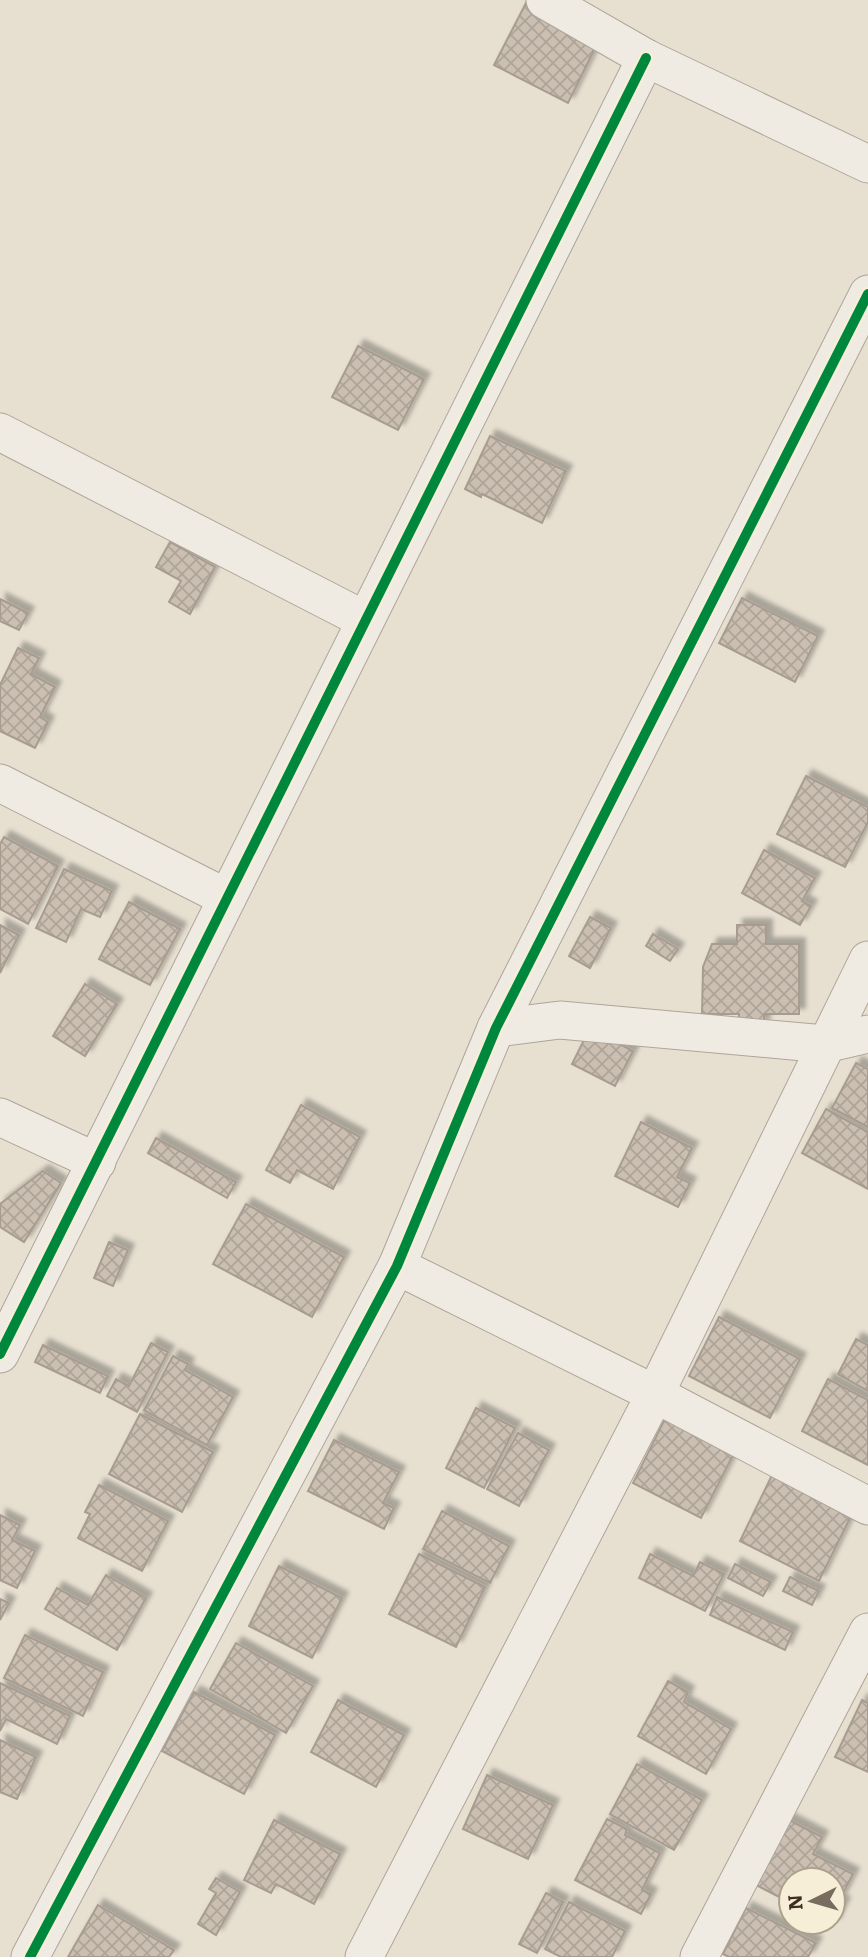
<svg xmlns="http://www.w3.org/2000/svg" width="868" height="1957" viewBox="0 0 868 1957" font-family="Literata,serif">
  <style>
    .building { fill: url(#building-cross-hatch); stroke: #a89c90; stroke-width: 2; filter: url(#shadow) }
    .lines { fill: none; stroke-linecap: round; stroke-linejoin: round }
    .minor-casing { stroke: #ada599; stroke-width: 39 }
    .minor { stroke: #efebe3; stroke-width: 37 }
    .cycleway-casing { stroke: #f7eed8; stroke-width: 15 }
    .cycleway { stroke: #00873e; stroke-width: 10 }
  </style>
  <defs>
    <pattern id="building-cross-hatch" width="8" height="8" patternUnits="userSpaceOnUse" patternTransform="scale(1.75)"><rect width="8" height="8" fill="#cbbfb2"/><path d="M0 0l8 8M0 8l8-8" fill="none" stroke="#afa499"/></pattern>
    <filter id="shadow"><feDropShadow dx="6" dy="-6" stdDeviation="2" flood-color="#0004"/></filter>
  </defs>
  <rect width="100%" height="100%" fill="#e7e0d1"/>
  <g class="building">
    <path d="M 527,1 L 595,48 L 568,103 L 494,65 Z"/>
    <path d="M 358,346 L 424,379 L 398,430 L 332,397 Z"/>
    <path d="M 490,436 L 566,471 L 542,523 L 482,494 L 481,497 L 465,489 Z"/>
    <path d="M 170,542 L 215,567 L 190,614 L 169,602 L 181,581 L 156,567 Z"/>
    <path d="M 742,598 L 818,636 L 795,682 L 719,643 Z"/>
    <path d="M 0,599 L 28,613 L 19,630 L 0,621 Z"/>
    <path d="M 18,648 L 39,658 L 31,674 L 55,687 L 40,717 L 48,722 L 35,748 L 0,731 L 0,685 Z"/>
    <path d="M 806,776 L 868,807 L 868,822 L 845,867 L 777,834 Z"/>
    <path d="M 4,837 L 58,866 L 28,924 L 0,909 L 0,844 Z"/>
    <path d="M 764,850 L 815,878 L 802,901 L 811,906 L 800,925 L 742,893 Z"/>
    <path d="M 64,869 L 112,891 L 100,917 L 81,909 L 66,942 L 36,928 Z"/>
    <path d="M 129,902 L 180,929 L 150,985 L 99,959 Z"/>
    <path d="M 590,917 L 611,928 L 590,968 L 569,956 Z"/>
    <path d="M 0,925 L 19,935 L 0,973 Z"/>
    <path d="M 737,925 L 766,925 L 766,944 L 799,944 L 799,1014 L 764,1014 L 764,1025 L 739,1024 L 739,1014 L 702,1014 L 703,967 L 712,944 L 737,944 Z"/>
    <path d="M 653,934 L 678,949 L 670,961 L 646,946 Z"/>
    <path d="M 85,984 L 117,1004 L 85,1056 L 53,1036 Z"/>
    <path d="M 590,1028 L 633,1051 L 615,1086 L 572,1064 Z"/>
    <path d="M 856,1063 L 868,1069 L 868,1127 L 832,1108 Z"/>
    <path d="M 301,1105 L 360,1137 L 333,1189 L 297,1170 L 290,1183 L 266,1170 Z"/>
    <path d="M 826,1109 L 868,1132 L 868,1189 L 802,1153 Z"/>
    <path d="M 641,1122 L 692,1148 L 677,1177 L 690,1183 L 678,1207 L 615,1176 Z"/>
    <path d="M 156,1138 L 236,1182 L 227,1198 L 148,1153 Z"/>
    <path d="M 43,1171 L 61,1183 L 24,1242 L 0,1227 L 0,1204 Z"/>
    <path d="M 246,1204 L 344,1257 L 312,1317 L 213,1264 Z"/>
    <path d="M 109,1242 L 128,1250 L 113,1286 L 94,1278 Z"/>
    <path d="M 719,1317 L 800,1359 L 770,1418 L 689,1376 Z"/>
    <path d="M 856,1339 L 868,1345 L 868,1391 L 838,1374 Z"/>
    <path d="M 151,1343 L 168,1352 L 137,1412 L 107,1396 L 116,1379 L 129,1386 Z"/>
    <path d="M 43,1345 L 108,1376 L 100,1393 L 35,1362 Z"/>
    <path d="M 173,1356 L 188,1364 L 185,1370 L 233,1397 L 207,1445 L 144,1410 Z"/>
    <path d="M 828,1379 L 868,1400 L 868,1465 L 802,1431 Z"/>
    <path d="M 476,1408 L 515,1428 L 484,1488 L 446,1468 Z"/>
    <path d="M 140,1414 L 213,1452 L 182,1512 L 109,1474 Z"/>
    <path d="M 665,1419 L 733,1455 L 701,1518 L 633,1483 Z"/>
    <path d="M 518,1433 L 549,1450 L 519,1506 L 487,1489 Z"/>
    <path d="M 334,1440 L 399,1472 L 383,1503 L 394,1508 L 384,1529 L 308,1491 Z"/>
    <path d="M 774,1471 L 854,1510 L 819,1581 L 740,1541 Z"/>
    <path d="M 99,1485 L 168,1521 L 142,1571 L 78,1538 L 90,1514 L 85,1512 Z"/>
    <path d="M 442,1511 L 509,1546 L 490,1583 L 423,1549 Z"/>
    <path d="M 0,1515 L 20,1525 L 12,1540 L 35,1551 L 17,1588 L 0,1580 Z"/>
    <path d="M 419,1554 L 485,1587 L 456,1647 L 389,1614 Z"/>
    <path d="M 650,1554 L 693,1576 L 700,1562 L 724,1574 L 705,1611 L 639,1578 Z"/>
    <path d="M 735,1564 L 771,1582 L 763,1596 L 728,1578 Z"/>
    <path d="M 279,1566 L 342,1598 L 312,1658 L 249,1626 Z"/>
    <path d="M 106,1575 L 146,1598 L 117,1650 L 45,1609 L 57,1588 L 88,1605 Z"/>
    <path d="M 790,1577 L 819,1591 L 812,1605 L 783,1591 Z"/>
    <path d="M 717,1597 L 793,1632 L 785,1650 L 710,1615 Z"/>
    <path d="M 0,1599 L 9,1603 L 0,1620 Z"/>
    <path d="M 25,1635 L 103,1672 L 83,1716 L 4,1678 Z"/>
    <path d="M 236,1643 L 313,1686 L 286,1733 L 210,1689 Z"/>
    <path d="M 668,1681 L 688,1692 L 684,1702 L 731,1729 L 706,1774 L 638,1736 Z"/>
    <path d="M 0,1683 L 70,1716 L 57,1744 L 6,1719 L 0,1731 Z"/>
    <path d="M 194,1692 L 275,1735 L 244,1794 L 162,1751 Z"/>
    <path d="M 338,1700 L 404,1735 L 376,1787 L 311,1752 Z"/>
    <path d="M 862,1700 L 868,1703 L 868,1772 L 835,1757 Z"/>
    <path d="M 0,1740 L 36,1757 L 17,1799 L 0,1792 Z"/>
    <path d="M 637,1764 L 702,1800 L 674,1850 L 610,1814 Z"/>
    <path d="M 487,1775 L 553,1805 L 528,1859 L 463,1829 Z"/>
    <path d="M 607,1819 L 627,1829 L 625,1835 L 660,1853 L 642,1890 L 651,1894 L 641,1914 L 575,1880 Z"/>
    <path d="M 787,1819 L 822,1837 L 813,1854 L 853,1874 L 839,1901 L 844,1903 L 834,1924 L 829,1922 L 833,1922 L 833,1880 L 791,1880 L 791,1903 L 754,1884 Z"/>
    <path d="M 274,1820 L 340,1854 L 314,1904 L 276,1884 L 271,1893 L 244,1880 Z"/>
    <path d="M 216,1878 L 240,1892 L 216,1935 L 198,1924 L 216,1893 L 209,1889 Z"/>
    <path d="M 546,1893 L 563,1902 L 537,1953 L 519,1944 Z"/>
    <path d="M 569,1902 L 625,1931 L 612,1957 L 561,1957 L 545,1949 Z"/>
    <path d="M 98,1905 L 174,1950 L 169,1957 L 68,1957 Z"/>
    <path d="M 746,1908 L 816,1943 L 808,1957 L 729,1957 L 723,1954 Z"/>
  </g>
  <g class="lines">
    <g class="minor-casing">
      <g id="minor">
        <path d="M 545,0 L 646,58 L 868,164"/>
        <path d="M 0,432 L 365,620"/>
        <path d="M 0,783 L 227,898"/>
        <path d="M 496,1028 L 560,1020 L 825,1044 L 868,1034"/>
        <path d="M 0,1117 L 97,1162"/>
        <path d="M 397,1266 L 655,1394 L 868,1506"/>
        <path d="M 0,1354 L 646,58"/>
        <path d="M 30,1957 L 397,1266 L 496,1028 L 868,294"/>
        <path d="M 364,1957 L 655,1394 L 868,960"/>
        <path d="M 699,1957 L 868,1632"/>
      </g>
    </g>
    <use href="#minor" class="minor"/>
    <g class="cycleway-casing">
      <g id="cycleway">
        <path d="M 0,1354 L 646,58"/>
        <path d="M 30,1957 L 397,1266 L 496,1028 L 868,294"/>
      </g>
    </g>
    <use href="#cycleway" class="cycleway"/>
  </g>
  <g transform="translate(812 1901) rotate(265)"><circle r="33" fill="#f7eed8" stroke="#ada18e" stroke-width="2"/>
  <path d="M0-5L12 26L0 18L-12 26Z" fill="#786c5e"/>
  <text y="-10" font-size="19" font-weight="bold" text-anchor="middle" fill="#3d2e20">N</text>
  </g>
</svg>
